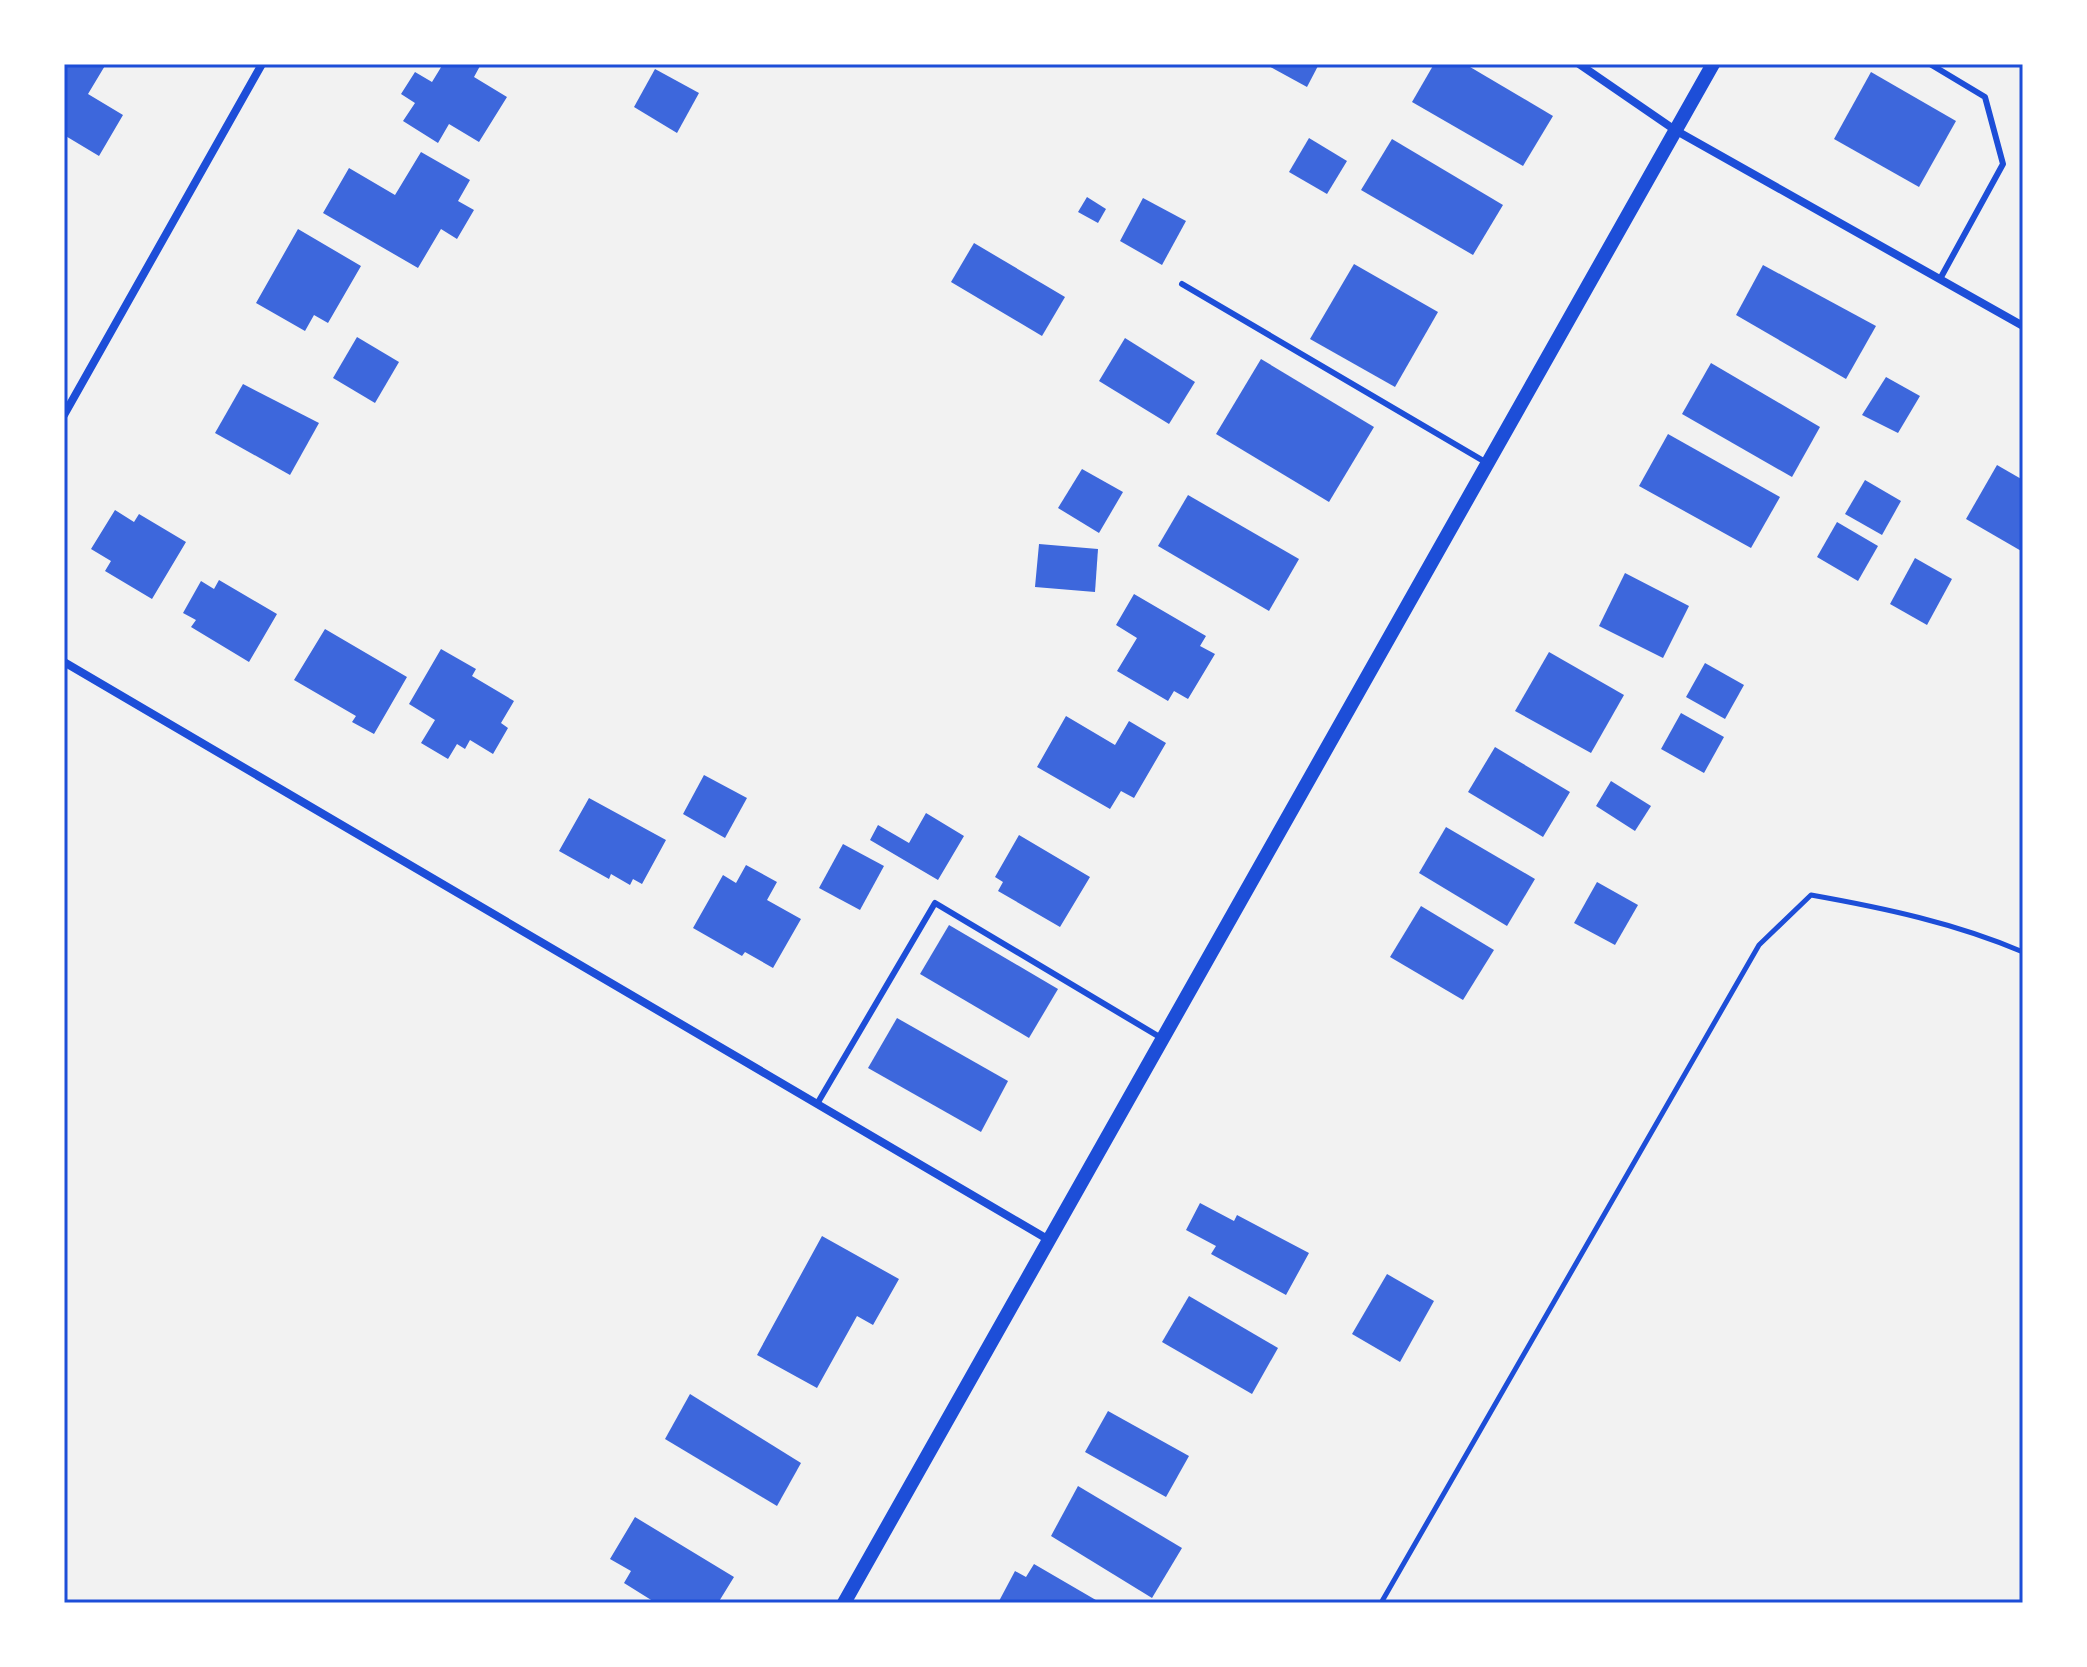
<svg xmlns="http://www.w3.org/2000/svg" width="2087" height="1667" viewBox="0 0 2087 1667" font-family="'Asap Condensed',sans-serif">
  <style>
    .building { fill: #3d67dc }
    .lines { fill: none; stroke-linecap: round; stroke-linejoin: round }
    .path { stroke: #1d4ed8; stroke-width: 5 }
    .service { stroke: #1d4ed8; stroke-width: 6 }
    .minor { stroke: #1d4ed8; stroke-width: 8 }
    .tertiary { stroke: #1d4ed8; stroke-width: 14 }
    .neatline { fill: none; stroke: #1d4ed8; stroke-width: 3 }
  </style>
  <rect width="100%" height="100%" fill="#f2f2f2"/>
  <g class="building">
    <path d="M 64,64 L 106,64 L 88,94 L 123,115 L 99,156 L 64,135 Z"/>
    <path d="M 443,64 L 477,64 L 480,66 L 474,77 L 507,97 L 479,142 L 449,124 L 438,143 L 403,121 L 415,103 L 401,94 L 415,72 L 432,82 Z"/>
    <path d="M 1265,64 L 1319,64 L 1307,87 Z"/>
    <path d="M 1434,64 L 1465,64 L 1553,116 L 1523,166 L 1412,102 Z"/>
    <path d="M 655,69 L 699,93 L 677,133 L 634,107 Z"/>
    <path d="M 1871,72 L 1956,121 L 1919,187 L 1834,139 Z"/>
    <path d="M 1309,138 L 1347,161 L 1327,194 L 1289,172 Z"/>
    <path d="M 1392,139 L 1503,205 L 1473,255 L 1361,190 Z"/>
    <path d="M 421,152 L 470,180 L 458,201 L 474,210 L 457,239 L 441,229 L 418,268 L 323,213 L 349,168 L 395,195 Z"/>
    <path d="M 1087,197 L 1106,209 L 1098,223 L 1078,212 Z"/>
    <path d="M 1143,198 L 1186,221 L 1162,265 L 1120,241 Z"/>
    <path d="M 298,229 L 361,266 L 328,323 L 314,315 L 305,331 L 256,303 Z"/>
    <path d="M 974,243 L 1065,297 L 1042,336 L 951,282 Z"/>
    <path d="M 1354,264 L 1438,312 L 1395,387 L 1310,339 Z"/>
    <path d="M 1763,265 L 1876,326 L 1846,379 L 1736,315 Z"/>
    <path d="M 357,337 L 399,362 L 375,403 L 333,378 Z"/>
    <path d="M 1125,338 L 1195,382 L 1169,424 L 1099,381 Z"/>
    <path d="M 1261,359 L 1374,427 L 1329,502 L 1216,434 Z"/>
    <path d="M 1711,363 L 1820,427 L 1792,477 L 1682,414 Z"/>
    <path d="M 1886,377 L 1920,396 L 1898,433 L 1862,415 Z"/>
    <path d="M 243,384 L 319,423 L 290,475 L 215,433 Z"/>
    <path d="M 1668,434 L 1780,497 L 1751,548 L 1639,486 Z"/>
    <path d="M 1997,465 L 2023,480 L 2023,552 L 1966,519 Z"/>
    <path d="M 1082,469 L 1123,492 L 1099,533 L 1058,508 Z"/>
    <path d="M 1865,480 L 1901,501 L 1882,535 L 1845,514 Z"/>
    <path d="M 1188,495 L 1299,559 L 1269,611 L 1158,546 Z"/>
    <path d="M 115,510 L 134,522 L 139,514 L 186,542 L 152,599 L 105,571 L 111,561 L 91,549 Z"/>
    <path d="M 1837,522 L 1878,546 L 1858,581 L 1817,557 Z"/>
    <path d="M 1039,544 L 1098,549 L 1095,592 L 1035,587 Z"/>
    <path d="M 1915,558 L 1952,579 L 1927,625 L 1890,604 Z"/>
    <path d="M 1625,573 L 1689,606 L 1663,658 L 1599,626 Z"/>
    <path d="M 219,580 L 277,614 L 249,662 L 191,627 L 196,620 L 183,613 L 201,581 L 214,589 Z"/>
    <path d="M 1134,594 L 1206,636 L 1200,646 L 1215,654 L 1188,699 L 1174,691 L 1168,701 L 1117,671 L 1137,638 L 1116,625 Z"/>
    <path d="M 325,629 L 407,677 L 374,734 L 352,722 L 356,716 L 294,680 Z"/>
    <path d="M 441,649 L 476,669 L 472,676 L 514,701 L 501,723 L 508,728 L 493,754 L 470,740 L 465,749 L 457,744 L 448,759 L 421,743 L 435,720 L 409,704 Z"/>
    <path d="M 1549,652 L 1624,695 L 1591,753 L 1515,711 Z"/>
    <path d="M 1705,663 L 1744,685 L 1725,719 L 1686,697 Z"/>
    <path d="M 1681,713 L 1724,737 L 1704,773 L 1661,749 Z"/>
    <path d="M 1066,716 L 1115,745 L 1129,721 L 1166,743 L 1134,798 L 1121,791 L 1110,809 L 1037,767 Z"/>
    <path d="M 1495,747 L 1570,792 L 1543,837 L 1468,792 Z"/>
    <path d="M 704,775 L 747,798 L 725,838 L 683,814 Z"/>
    <path d="M 1611,781 L 1651,806 L 1635,831 L 1596,806 Z"/>
    <path d="M 589,798 L 666,840 L 642,884 L 633,879 L 630,885 L 611,874 L 609,879 L 559,851 Z"/>
    <path d="M 926,813 L 964,836 L 938,880 L 870,840 L 878,825 L 909,843 Z"/>
    <path d="M 1446,827 L 1535,879 L 1507,926 L 1419,873 Z"/>
    <path d="M 1019,835 L 1090,877 L 1060,927 L 998,891 L 1003,882 L 995,877 Z"/>
    <path d="M 843,844 L 884,866 L 860,910 L 819,888 Z"/>
    <path d="M 746,865 L 777,882 L 767,900 L 801,919 L 773,968 L 745,952 L 742,956 L 693,928 L 723,875 L 736,883 Z"/>
    <path d="M 1597,882 L 1638,905 L 1615,945 L 1574,923 Z"/>
    <path d="M 1421,906 L 1494,950 L 1463,1000 L 1390,957 Z"/>
    <path d="M 949,925 L 1058,989 L 1029,1038 L 920,974 Z"/>
    <path d="M 897,1018 L 1008,1081 L 981,1132 L 868,1068 Z"/>
    <path d="M 1200,1203 L 1234,1221 L 1237,1215 L 1309,1253 L 1286,1295 L 1211,1254 L 1216,1246 L 1186,1230 Z"/>
    <path d="M 822,1236 L 899,1279 L 873,1325 L 857,1316 L 817,1388 L 757,1355 Z"/>
    <path d="M 1387,1274 L 1434,1301 L 1400,1362 L 1352,1334 Z"/>
    <path d="M 1189,1296 L 1278,1348 L 1252,1394 L 1162,1342 Z"/>
    <path d="M 690,1394 L 801,1463 L 777,1506 L 665,1439 Z"/>
    <path d="M 1108,1411 L 1189,1456 L 1166,1497 L 1085,1452 Z"/>
    <path d="M 1078,1486 L 1182,1548 L 1152,1598 L 1051,1536 Z"/>
    <path d="M 635,1517 L 734,1577 L 718,1603 L 681,1603 L 677,1600 L 675,1603 L 656,1603 L 624,1583 L 631,1571 L 610,1559 Z"/>
    <path d="M 1034,1564 L 1101,1603 L 998,1603 L 1015,1571 L 1026,1577 Z"/>
  </g>
  <g class="lines">
    <path class="path" d="M 1381,1603 L 1759,945 L 1811,895 C 1884,908 1955,923 2023,952"/>
    <g class="service">
      <path d="M 1930,64 L 1985,97 L 2003,164 L 1940,279"/>
      <path d="M 1182,284 L 1487,463"/>
      <path d="M 817,1104 L 935,903 L 1163,1039"/>
    </g>
    <g class="minor">
      <path d="M 1579,64 L 1675,130 L 2023,326"/>
      <path d="M 64,415 L 262,64"/>
      <path d="M 64,662 L 1049,1240"/>
    </g>
    <path class="tertiary" d="M 844,1603 L 1713,64"/>
  </g>
  <rect width="2087" height="1667" fill="none" stroke="#ffffff" stroke-width="132"/>
  <rect x="66" y="66" width="1955" height="1535" class="neatline"/>
</svg>
